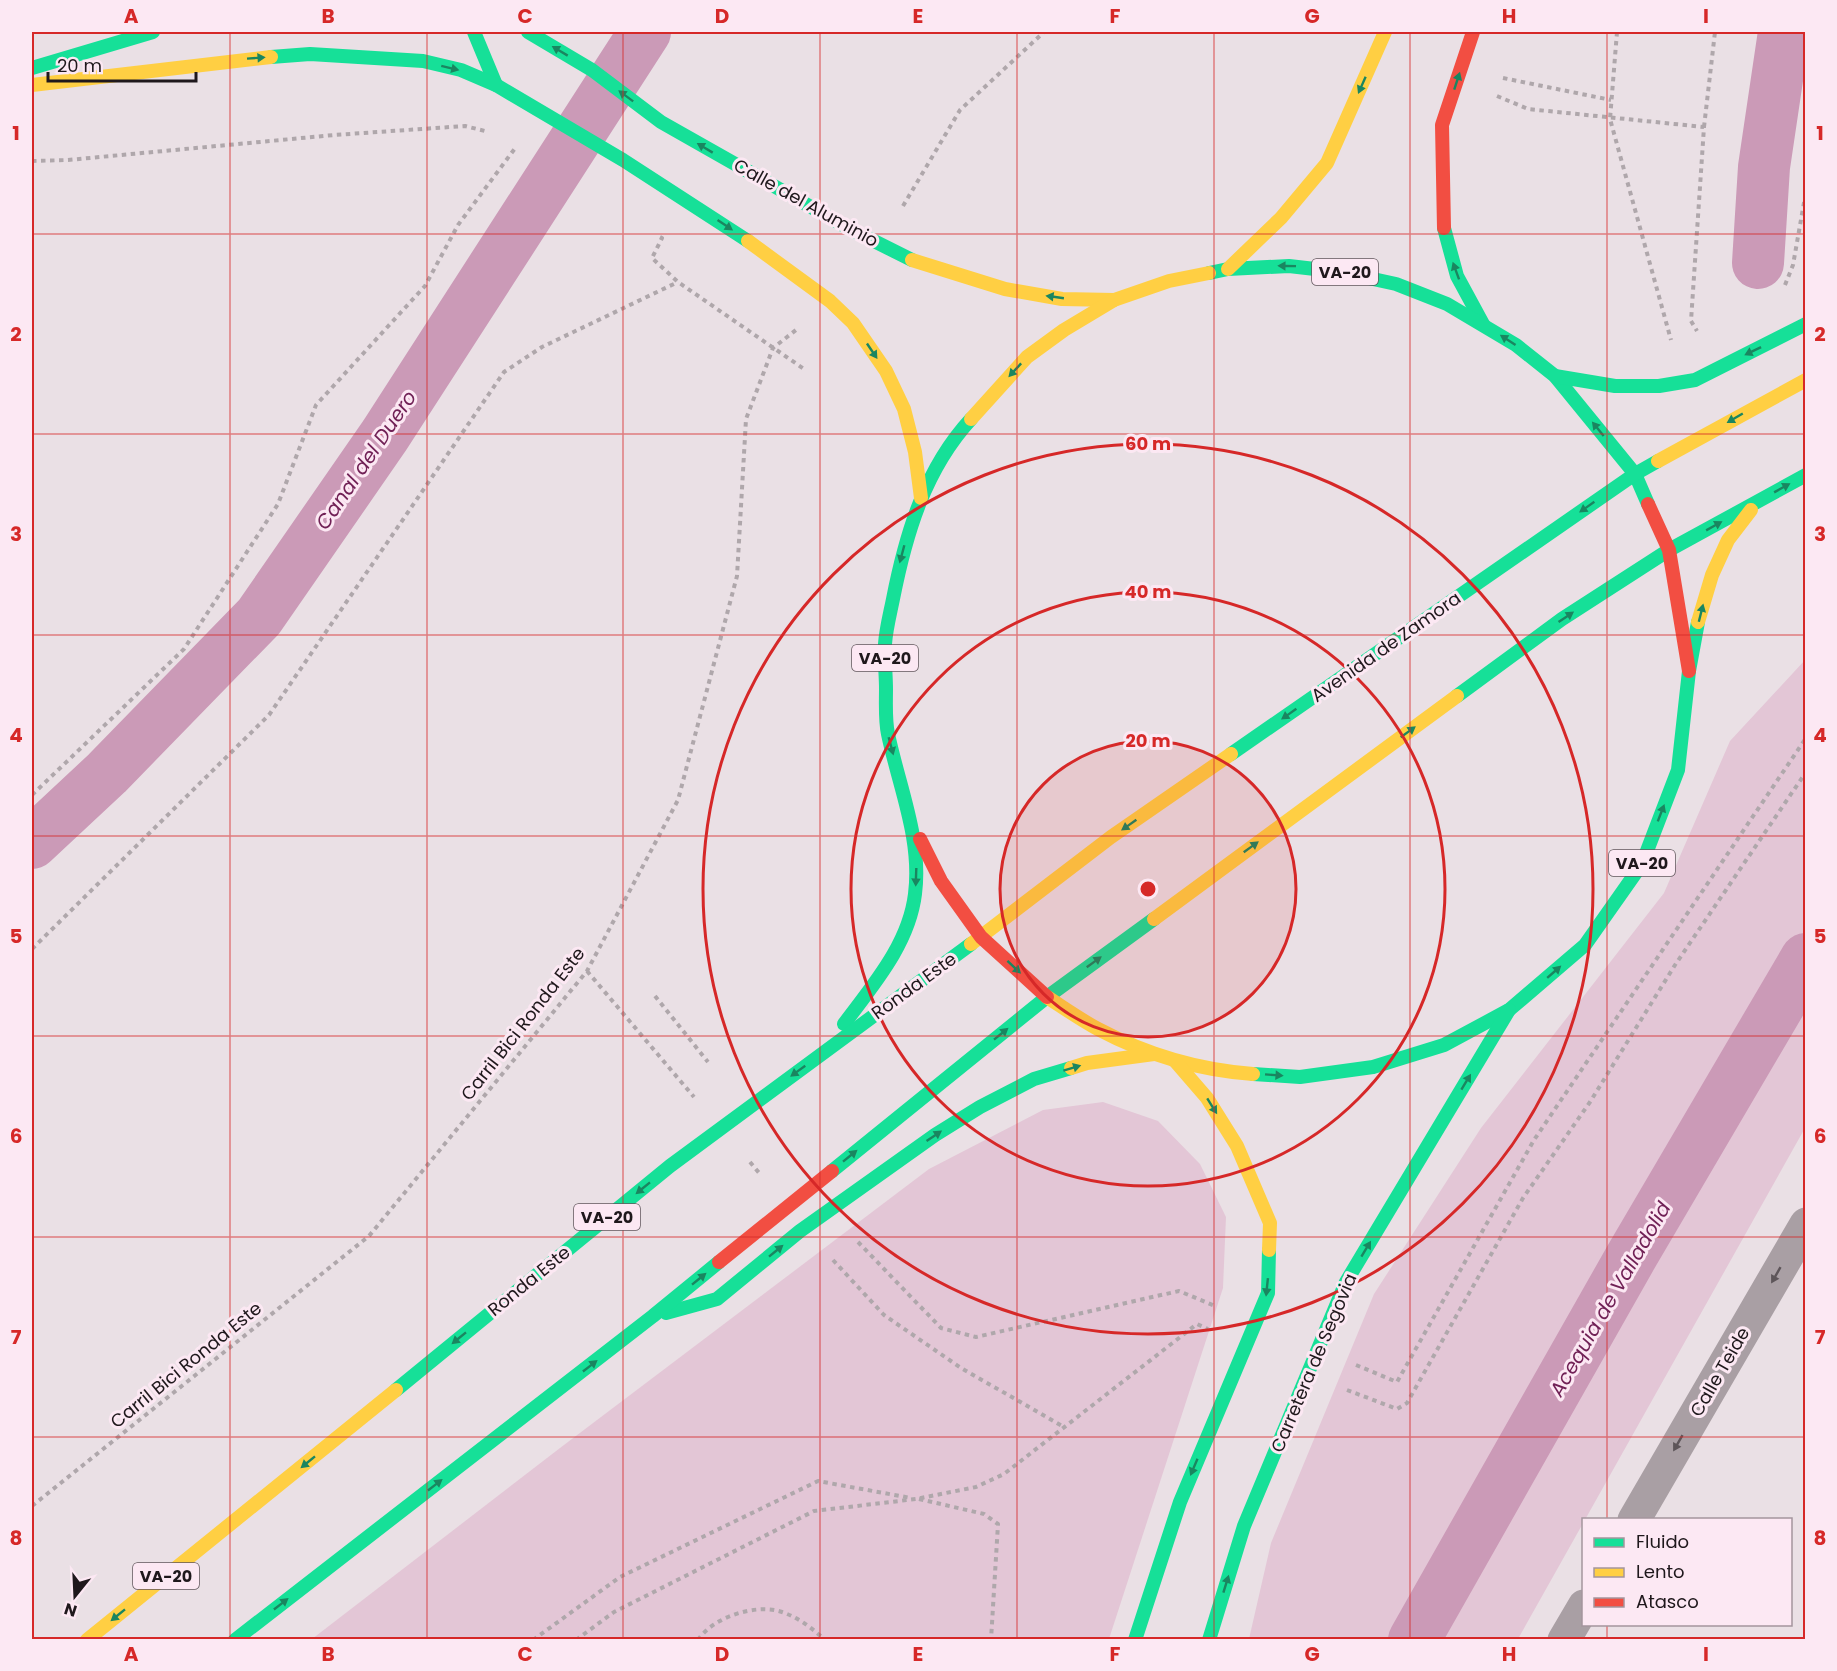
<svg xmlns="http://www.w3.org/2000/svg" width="1837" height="1671" viewBox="0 0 1837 1671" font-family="Poppins,sans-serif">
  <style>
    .park { fill: #e3c6d6 }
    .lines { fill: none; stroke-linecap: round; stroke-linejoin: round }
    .canal { stroke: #cb9ab7; stroke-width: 52 }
    .path { stroke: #afa7ab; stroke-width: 4; stroke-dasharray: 4.5 4.5; stroke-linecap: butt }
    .street { stroke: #a99fa4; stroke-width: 33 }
    .fast { stroke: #16e098; stroke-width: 14 }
    .slow { stroke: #ffcf43; stroke-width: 14 }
    .jam { stroke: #f24e42; stroke-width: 14 }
    .oneway { fill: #1a8660 }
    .oneway2 { fill: #5d5559 }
    .grid { fill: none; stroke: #d62828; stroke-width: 1.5; stroke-opacity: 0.55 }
    .ring { fill: none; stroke: #d62828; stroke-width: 3 }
    .labels { text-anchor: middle; stroke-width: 6; stroke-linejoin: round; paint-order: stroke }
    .shield { fill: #fce8f3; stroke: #61565c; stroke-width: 1.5 }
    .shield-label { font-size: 16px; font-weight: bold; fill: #1f181c }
    .street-label { font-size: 18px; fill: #1f181c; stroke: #fce8f3 }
    .water-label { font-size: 20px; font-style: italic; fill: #712156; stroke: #fce8f3 }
    .centre { fill: #d62828; stroke: #fce8f3; stroke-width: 3 }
    .ring-label { font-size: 18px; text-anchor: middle; font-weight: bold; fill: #d62828; stroke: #fce8f3; stroke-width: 6; stroke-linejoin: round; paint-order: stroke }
    .neatline { fill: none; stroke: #d62828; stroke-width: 2 }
    .grid-label { font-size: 20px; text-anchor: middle; font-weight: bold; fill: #d62828 }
  </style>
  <rect width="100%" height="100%" fill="#eae0e5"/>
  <g class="park">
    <path d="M 1805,660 L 1805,1128 L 1518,1639 L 1249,1639 L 1271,1543 L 1374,1294 L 1481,1128 L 1664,893 L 1730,741 Z"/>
    <path d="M 1103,1102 L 1158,1121 L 1200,1164 L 1226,1217 L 1223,1288 L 1109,1639 L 312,1639 L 560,1448 L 929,1169 L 1043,1110 Z"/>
  </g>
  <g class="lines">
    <g class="canal">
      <path d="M 1758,263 L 1764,167 L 1784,32"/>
      <path d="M 32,843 L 107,773 L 259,617 L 385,435 L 645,32"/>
      <path d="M 1414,1640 L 1631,1257 L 1806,959"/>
    </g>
    <g class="path">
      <path d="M 1617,32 L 1610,119 L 1671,340"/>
      <path d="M 1503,78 L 1611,100"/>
      <path d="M 1497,96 L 1528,109 L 1704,127 L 1691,321 L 1697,331"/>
      <path d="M 1704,127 L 1715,32"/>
      <path d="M 32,161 L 68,160 L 334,135 L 465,126 L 485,131"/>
      <path d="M 903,206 L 960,110 L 1044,32"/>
      <path d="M 660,237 L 662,238 L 652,258 L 678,282 L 804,369"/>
      <path d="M 1785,285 L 1793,265 L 1805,197 L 1806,47"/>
      <path d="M 32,795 L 184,649 L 278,504 L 316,405 L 425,286 L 458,225 L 516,147"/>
      <path d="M 32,949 L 269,715 L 504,372 L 542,347 L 678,282"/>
      <path d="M 587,971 L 694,1097"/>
      <path d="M 655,996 L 708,1062"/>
      <path d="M 750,1162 L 760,1174"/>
      <path d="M 858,1242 L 941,1328 L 976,1337 L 1179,1291 L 1215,1306"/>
      <path d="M 833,1260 L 884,1315 L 961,1368 L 1064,1427"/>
      <path d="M 1356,1365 L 1397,1382 L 1534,1140 L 1806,738"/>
      <path d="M 1347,1390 L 1397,1409 L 1407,1403 L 1523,1198 L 1590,1102 L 1675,965 L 1806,772"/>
      <path d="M 919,1499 L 984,1514 L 998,1524 L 991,1640"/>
      <path d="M 32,1506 L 369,1236 L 587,971 L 678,800 L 737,576 L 746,419 L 773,348 L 796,330"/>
      <path d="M 533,1640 L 620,1577 L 818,1481 L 911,1498"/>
      <path d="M 576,1640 L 614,1612 L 814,1511 L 916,1499 L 976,1487 L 1004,1474 L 1197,1324 L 1208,1329"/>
      <path d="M 698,1640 C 713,1617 756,1603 782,1612 C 799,1618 812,1628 825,1640"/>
    </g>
    <g class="street">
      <path d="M 1634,1520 L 1806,1224"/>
      <path d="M 1564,1640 L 1584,1606"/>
    </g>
    <g class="fast">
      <path d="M 474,32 L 496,85"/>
      <path d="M 528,32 L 592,70 L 661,122 L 848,228 L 912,260"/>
      <path d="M 271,57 L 310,54 L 423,61 L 461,70 L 496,85 L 623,160 L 748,241"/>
      <path d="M 32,68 L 153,32"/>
      <path d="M 1444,228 L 1457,276 L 1483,324"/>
      <path d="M 1209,273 L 1228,269 L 1289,266 L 1341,272 L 1396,284 L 1447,304 L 1516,345 L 1555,376 L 1635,474 L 1648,504"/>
      <path d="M 1555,376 L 1615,386 L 1659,386 L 1695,380 L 1806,324"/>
      <path d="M 1457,696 L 1562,619 L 1669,550 L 1806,475"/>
      <path d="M 1231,754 L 1635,474 L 1658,461"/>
      <path d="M 844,1024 C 873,985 909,944 915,894 C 922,839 899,787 888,734 C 885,720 886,704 886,689 C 886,674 884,659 885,644 C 886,629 890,614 893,599 C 906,533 925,469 971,419"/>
      <path d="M 1253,1074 L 1300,1077 L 1373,1067 L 1444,1045 L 1509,1010 L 1585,945 L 1642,864 L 1678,770 L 1689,671 L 1698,622"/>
      <path d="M 832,1171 L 1047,997 L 1154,919"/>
      <path d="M 666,1313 L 717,1299 L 800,1231 L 935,1135 L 980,1107 L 1034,1079 L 1071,1068"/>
      <path d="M 396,1390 L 670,1166 L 971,944"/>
      <path d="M 235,1640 L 653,1316 L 719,1262"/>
      <path d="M 1135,1640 L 1180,1502 L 1268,1293 L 1269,1250"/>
      <path d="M 1209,1640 L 1244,1526 L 1346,1282 L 1509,1010"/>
    </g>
    <g class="slow">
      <path d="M 32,85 L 271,57"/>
      <path d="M 748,241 L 830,301 L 853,323 L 886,371 L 904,409 L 915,452 L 921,498"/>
      <path d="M 912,260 L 1005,289 L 1062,299 L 1114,300"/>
      <path d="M 1228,269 L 1281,218 L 1327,163 L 1385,32"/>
      <path d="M 971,419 L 1027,357 L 1064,330 L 1114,300 L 1169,281 L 1209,273"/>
      <path d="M 1658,461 L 1806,380"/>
      <path d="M 1698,622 L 1712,575 L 1728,540 L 1751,510"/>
      <path d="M 1154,919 L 1457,696"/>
      <path d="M 971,944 L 1111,837 L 1231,754"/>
      <path d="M 1047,997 C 1064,1008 1081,1020 1098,1029 C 1147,1055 1199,1070 1253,1074"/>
      <path d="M 1175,1061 L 1207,1098 L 1237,1146 L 1270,1223 L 1269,1250"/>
      <path d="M 1071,1068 L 1087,1063 L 1154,1054"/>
      <path d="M 87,1640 L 396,1390"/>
    </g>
    <g class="jam">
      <path d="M 1444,228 L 1442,125 L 1473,32"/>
      <path d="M 1648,504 L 1669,550 L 1689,671"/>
      <path d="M 920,839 L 941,881 L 981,937 L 1047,997"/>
      <path d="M 719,1262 L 832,1171"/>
    </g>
  </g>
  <defs><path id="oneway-solid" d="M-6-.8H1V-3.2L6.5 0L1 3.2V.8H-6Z" transform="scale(1.5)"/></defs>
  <g class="oneway">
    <use href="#oneway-solid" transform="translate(560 51) rotate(-149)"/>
    <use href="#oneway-solid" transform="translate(256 58) rotate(-4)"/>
    <use href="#oneway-solid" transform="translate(450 68) rotate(14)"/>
    <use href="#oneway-solid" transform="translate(1457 81) rotate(-72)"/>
    <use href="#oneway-solid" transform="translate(1362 85) rotate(114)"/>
    <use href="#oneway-solid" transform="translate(626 96) rotate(-143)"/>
    <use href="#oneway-solid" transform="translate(705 148) rotate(-149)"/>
    <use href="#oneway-solid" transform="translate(725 225) rotate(34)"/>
    <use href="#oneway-solid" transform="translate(1287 266) rotate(-179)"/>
    <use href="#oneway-solid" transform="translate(1456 271) rotate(-110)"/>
    <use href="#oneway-solid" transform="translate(1055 297) rotate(-172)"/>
    <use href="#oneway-solid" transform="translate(1508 340) rotate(-147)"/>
    <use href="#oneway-solid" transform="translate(872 351) rotate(56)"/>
    <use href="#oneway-solid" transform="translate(1753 351) rotate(154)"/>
    <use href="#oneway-solid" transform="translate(1015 370) rotate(133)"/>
    <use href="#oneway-solid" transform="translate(1735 418) rotate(150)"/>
    <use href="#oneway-solid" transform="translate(1598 429) rotate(-129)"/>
    <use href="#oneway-solid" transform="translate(1782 488) rotate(-29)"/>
    <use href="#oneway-solid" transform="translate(1587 507) rotate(145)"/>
    <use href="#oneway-solid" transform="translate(1714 526) rotate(-29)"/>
    <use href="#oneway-solid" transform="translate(902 554) rotate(105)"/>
    <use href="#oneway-solid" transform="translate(1701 613) rotate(-76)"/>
    <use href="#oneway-solid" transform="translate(1566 617) rotate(-34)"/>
    <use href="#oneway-solid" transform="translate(1289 714) rotate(145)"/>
    <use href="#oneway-solid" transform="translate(1408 732) rotate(-36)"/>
    <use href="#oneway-solid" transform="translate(891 746) rotate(75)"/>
    <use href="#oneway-solid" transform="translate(1661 813) rotate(-69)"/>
    <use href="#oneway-solid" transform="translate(1129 825) rotate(145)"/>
    <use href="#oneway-solid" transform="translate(1251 847) rotate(-36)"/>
    <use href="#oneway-solid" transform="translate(916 877) rotate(92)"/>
    <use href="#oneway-solid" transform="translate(1094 962) rotate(-36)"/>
    <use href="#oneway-solid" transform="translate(1014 967) rotate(43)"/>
    <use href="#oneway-solid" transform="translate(1554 972) rotate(-41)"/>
    <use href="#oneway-solid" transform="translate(1001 1034) rotate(-39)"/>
    <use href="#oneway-solid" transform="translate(1072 1068) rotate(-17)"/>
    <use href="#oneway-solid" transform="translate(798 1071) rotate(144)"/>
    <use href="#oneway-solid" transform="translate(1274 1075) rotate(4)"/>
    <use href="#oneway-solid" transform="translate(1466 1082) rotate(-59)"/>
    <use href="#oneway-solid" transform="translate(1212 1106) rotate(58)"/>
    <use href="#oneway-solid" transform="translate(934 1136) rotate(-34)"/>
    <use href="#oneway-solid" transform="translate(850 1156) rotate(-39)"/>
    <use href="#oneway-solid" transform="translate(643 1188) rotate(141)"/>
    <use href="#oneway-solid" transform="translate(1366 1249) rotate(-59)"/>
    <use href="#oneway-solid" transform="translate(776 1251) rotate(-39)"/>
    <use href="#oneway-solid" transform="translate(699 1279) rotate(-39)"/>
    <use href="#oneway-solid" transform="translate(1267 1287) rotate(96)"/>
    <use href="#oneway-solid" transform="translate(459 1338) rotate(141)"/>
    <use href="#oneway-solid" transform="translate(590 1366) rotate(-38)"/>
    <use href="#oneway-solid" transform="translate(308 1462) rotate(141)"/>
    <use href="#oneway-solid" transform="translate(1194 1467) rotate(113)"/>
    <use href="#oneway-solid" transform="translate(435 1485) rotate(-38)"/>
    <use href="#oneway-solid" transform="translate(1226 1584) rotate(-73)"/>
    <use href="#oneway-solid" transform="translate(281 1604) rotate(-38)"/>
    <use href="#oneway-solid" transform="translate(118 1615) rotate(141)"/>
  </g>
  <g class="oneway2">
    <use href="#oneway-solid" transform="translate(1776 1275) rotate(120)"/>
    <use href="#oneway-solid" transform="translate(1678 1443) rotate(120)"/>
  </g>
  <path class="grid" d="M 230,32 L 230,1640M 427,32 L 427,1640M 623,32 L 623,1640M 820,32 L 820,1640M 1017,32 L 1017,1640M 1214,32 L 1214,1640M 1410,32 L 1410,1640M 1607,32 L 1607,1520M 32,234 L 1806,234M 32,434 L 1806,434M 32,635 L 1806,635M 32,836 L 1806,836M 32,1036 L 1806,1036M 32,1237 L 1806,1237M 32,1437 L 1806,1437M 1607,1624 L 1607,1640"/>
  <circle cx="1148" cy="889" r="148" fill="#d62828" fill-opacity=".12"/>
  <g class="ring">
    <circle cx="1148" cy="889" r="148"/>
    <circle cx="1148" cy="889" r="297"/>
    <circle cx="1148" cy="889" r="445"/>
  </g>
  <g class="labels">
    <g class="shield">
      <rect x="1312" y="259" width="66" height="26" rx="4.5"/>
      <rect x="852" y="645" width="66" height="26" rx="4.5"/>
      <rect x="1609" y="850" width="66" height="26" rx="4.5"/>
      <rect x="574" y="1204" width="66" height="26" rx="4.5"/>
      <rect x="133" y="1563" width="66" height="26" rx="4.5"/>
    </g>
    <g class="shield-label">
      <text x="1345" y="278">VA-20</text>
      <text x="885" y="664">VA-20</text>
      <text x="1642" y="869">VA-20</text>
      <text x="607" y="1223">VA-20</text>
      <text x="166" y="1582">VA-20</text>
    </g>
    <g class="street-label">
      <text transform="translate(806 203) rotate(29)" y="6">Calle del Aluminio</text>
      <text transform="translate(1386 647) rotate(-35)" y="6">Avenida de Zamora</text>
      <text transform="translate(914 986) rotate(-36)" y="6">Ronda Este</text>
      <text transform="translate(523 1024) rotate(-52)" y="6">Carril Bici Ronda Este</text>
      <text transform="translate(529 1281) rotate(-39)" y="6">Ronda Este</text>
      <text transform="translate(1314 1363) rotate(-67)" y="6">Carretera de Segovia</text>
      <text transform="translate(186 1365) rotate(-39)" y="6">Carril Bici Ronda Este</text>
      <text transform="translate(1720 1372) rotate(-60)" y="6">Calle Teide</text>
    </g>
    <g class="water-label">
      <text transform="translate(366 460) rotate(-56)" y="7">Canal del Duero</text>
      <text transform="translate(1610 1299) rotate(-60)" y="7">Acequia de Valladolid</text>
    </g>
  </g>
  <circle cx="1148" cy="889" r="9" class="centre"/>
  <g class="ring-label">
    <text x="1148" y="450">60 m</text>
    <text x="1148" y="598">40 m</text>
    <text x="1148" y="747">20 m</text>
  </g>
  <rect width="1837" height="1671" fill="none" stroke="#fce8f3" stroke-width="66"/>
  <rect x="1582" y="1518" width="210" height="108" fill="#fce8f3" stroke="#a4959d" stroke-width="1.5"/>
  <rect x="1594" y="1538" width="30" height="9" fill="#16e098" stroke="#a4959d" stroke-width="1.5"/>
  <text x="1636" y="1548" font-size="18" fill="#1f181c">Fluido</text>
  <rect x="1594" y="1568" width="30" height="9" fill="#ffcf43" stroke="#a4959d" stroke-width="1.5"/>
  <text x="1636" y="1578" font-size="18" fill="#1f181c">Lento</text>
  <rect x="1594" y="1598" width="30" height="9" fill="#f24e42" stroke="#a4959d" stroke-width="1.5"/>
  <text x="1636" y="1608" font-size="18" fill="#1f181c">Atasco</text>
  <g transform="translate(75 1596) rotate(198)" stroke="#fce8f3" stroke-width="4.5" paint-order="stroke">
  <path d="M0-4.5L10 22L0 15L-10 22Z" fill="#1f181c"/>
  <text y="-9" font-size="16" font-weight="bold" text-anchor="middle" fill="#1f181c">N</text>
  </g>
  <path d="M48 72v9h148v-9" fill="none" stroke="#1f181c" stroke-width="3"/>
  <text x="57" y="72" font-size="18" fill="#1f181c" stroke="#fce8f3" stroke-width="4.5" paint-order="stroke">20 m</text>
  <rect x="33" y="33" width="1771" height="1605" class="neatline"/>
  <g class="grid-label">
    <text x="131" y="23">A</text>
    <text x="328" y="23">B</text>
    <text x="525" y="23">C</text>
    <text x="722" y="23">D</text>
    <text x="918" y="23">E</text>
    <text x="1115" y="23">F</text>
    <text x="1312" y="23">G</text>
    <text x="1509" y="23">H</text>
    <text x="1706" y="23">I</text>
    <text x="16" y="140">1</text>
    <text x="1820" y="140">1</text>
    <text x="16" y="341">2</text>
    <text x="1820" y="341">2</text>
    <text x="16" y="541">3</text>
    <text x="1820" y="541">3</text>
    <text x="16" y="742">4</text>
    <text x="1820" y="742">4</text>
    <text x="16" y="943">5</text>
    <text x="1820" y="943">5</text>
    <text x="16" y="1143">6</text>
    <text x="1820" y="1143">6</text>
    <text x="16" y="1344">7</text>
    <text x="1820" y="1344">7</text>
    <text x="16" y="1545">8</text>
    <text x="1820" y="1545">8</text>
    <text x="131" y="1661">A</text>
    <text x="328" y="1661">B</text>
    <text x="525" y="1661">C</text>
    <text x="722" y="1661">D</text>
    <text x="918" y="1661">E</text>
    <text x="1115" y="1661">F</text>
    <text x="1312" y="1661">G</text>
    <text x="1509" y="1661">H</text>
    <text x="1706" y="1661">I</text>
  </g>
</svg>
